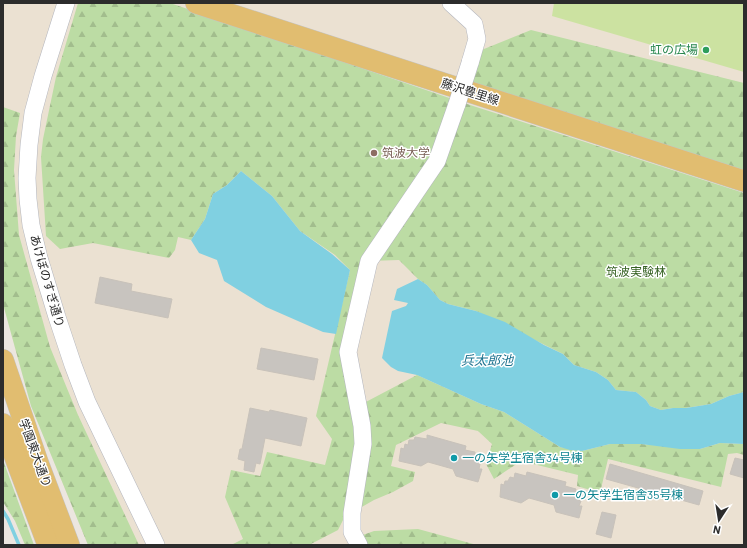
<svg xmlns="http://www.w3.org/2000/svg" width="747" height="548" viewBox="0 0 747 548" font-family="Barlow,'Noto Sans JP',sans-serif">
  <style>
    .education { fill: #ebe1d2 }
    .forest { fill: url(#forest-firs) }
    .pitch { fill: #cce2a1 }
    .water { fill: #80d0e1 }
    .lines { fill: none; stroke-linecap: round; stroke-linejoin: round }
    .stream { stroke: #80d0e1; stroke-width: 3.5 }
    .building { fill: #c8c4bf; stroke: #c8c2ba }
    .minor-casing { stroke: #b4b6be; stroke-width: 18 }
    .major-casing { stroke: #c4c4c4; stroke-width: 22 }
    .minor { stroke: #fff; stroke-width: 17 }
    .major { stroke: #e1bd70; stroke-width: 21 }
    .minor-bridge-casing { stroke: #b4b6be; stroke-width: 18; stroke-linecap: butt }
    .minor-bridge { stroke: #fff; stroke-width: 17 }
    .leisure-dot { fill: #2e9e5b; stroke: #fff; stroke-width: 1.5 }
    .education-dot { fill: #8d6e63; stroke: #fff; stroke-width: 1.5 }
    .culture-dot { fill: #0f9aa8; stroke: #fff; stroke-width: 1.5 }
    .labels { text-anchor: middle; stroke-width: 3; stroke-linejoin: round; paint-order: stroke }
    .leisure-label { font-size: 12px; fill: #27864d; stroke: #fff; text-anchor: end }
    .street-label { font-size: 12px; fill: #2c2c2c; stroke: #fff }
    .education-label { font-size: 12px; fill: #785e54; stroke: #fff; text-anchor: start }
    .park-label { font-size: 12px; fill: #366223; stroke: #fff }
    .culture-label { font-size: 12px; fill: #0d838f; stroke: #fff; text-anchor: start }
    .water-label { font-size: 13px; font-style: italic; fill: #1d728f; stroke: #fff }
  </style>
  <defs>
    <pattern id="forest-firs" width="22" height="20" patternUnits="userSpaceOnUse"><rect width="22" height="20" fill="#bcdca4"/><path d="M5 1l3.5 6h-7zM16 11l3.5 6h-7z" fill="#a2bd8d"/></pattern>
  </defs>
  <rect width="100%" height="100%" fill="#ece6e0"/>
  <path class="education" d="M 3,3 L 744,3 L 744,545 L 88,545 L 31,406 L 3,304 Z"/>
  <g class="forest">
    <path d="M 78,3 L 170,3 L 470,105 L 744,193 L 744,392 L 729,396 L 711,404 L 686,408 L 673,408 L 661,410 L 650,406 L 646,400 L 636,392 L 616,390 L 608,380 L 596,372 L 574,365 L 563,354 L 476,311 L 448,304 L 440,300 L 427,285 L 418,279 L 399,260 L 369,261 L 342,356 L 356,432 L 343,520 L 338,530 L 309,545 L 231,545 L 243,539 L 225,497 L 231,470 L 260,476 L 267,452 L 325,465 L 332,439 L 316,416 L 350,270 L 335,255 L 300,231 L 272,196 L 241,171 L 227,185 L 213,194 L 205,219 L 191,240 L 178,237 L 175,250 L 169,258 L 93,243 L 60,249 L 46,236 L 41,157 L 43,139 L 56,77 Z"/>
    <path d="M 531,30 L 744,83 L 744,170 L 471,83 L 479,51 Z"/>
    <path d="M 3,107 L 20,113 L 16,136 L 14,170 L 19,235 L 50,347 L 78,415 L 139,545 L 88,545 L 31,406 L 3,304 Z"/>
    <path d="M 417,375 L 481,404 L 504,412 L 560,447 L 582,451 L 610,444 L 641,444 L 700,449 L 720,443 L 744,444 L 744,455 L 737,453 L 728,454 L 721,487 L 608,459 L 600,493 L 577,486 L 578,475 L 521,461 L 494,479 L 486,464 L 492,444 L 478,431 L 441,423 L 396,445 L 391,466 L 415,472 L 413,481 L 393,492 L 374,500 L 360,508 L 362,404 Z"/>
    <path d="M 3,460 L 34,545 L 25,545 L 15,521 L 3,502 Z"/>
    <path d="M 418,529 L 477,545 L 365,545 L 360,536 L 374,531 Z"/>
  </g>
  <path class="pitch" d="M 554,3 L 744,3 L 744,72 L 552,16 Z"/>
  <g class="water">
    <path d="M 241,171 L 272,196 L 300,231 L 332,254 L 350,270 L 336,334 L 323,332 L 266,307 L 224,281 L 217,260 L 199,253 L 191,240 L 205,219 L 213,194 L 227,185 Z"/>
    <path d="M 418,279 L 427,285 L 440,300 L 448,304 L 476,311 L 505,322 L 544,345 L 563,354 L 574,365 L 596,372 L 608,380 L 616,390 L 636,392 L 646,400 L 650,406 L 661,410 L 673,408 L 686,408 L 711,404 L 729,396 L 744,392 L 744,444 L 720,443 L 700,449 L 680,449 L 641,444 L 610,444 L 582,451 L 570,450 L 560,447 L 504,412 L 481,404 L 417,375 L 398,371 L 391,367 L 382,358 L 392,311 L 406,306 L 408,303 L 394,300 L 397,289 Z"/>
  </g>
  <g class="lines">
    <path class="stream" d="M 3,511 L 8,519 L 19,545"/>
  </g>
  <g class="building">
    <path d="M 100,277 L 132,284 L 131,291 L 172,299 L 168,318 L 95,303 Z"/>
    <path d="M 261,348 L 318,359 L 314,380 L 257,369 Z"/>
    <path d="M 250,408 L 269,412 L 270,410 L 307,418 L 301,446 L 265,438 L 260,464 L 256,463 L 254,472 L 244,470 L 245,461 L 238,459 L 240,449 L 242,449 Z"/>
    <path d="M 427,435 L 466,446 L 465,450 L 475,452 L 475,458 L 479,459 L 478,464 L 480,464 L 479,469 L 482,469 L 478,482 L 456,476 L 453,469 L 428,462 L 421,466 L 399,461 L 401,448 L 404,449 L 405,444 L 408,445 L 409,440 L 414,440 L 415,437 L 427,439 Z"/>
    <path d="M 735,458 L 744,460 L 744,478 L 730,474 Z"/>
    <path d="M 610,464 L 703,491 L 699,505 L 606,479 Z"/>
    <path d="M 527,472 L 566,482 L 565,486 L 576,489 L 575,494 L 579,495 L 578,500 L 581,501 L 579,506 L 582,506 L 579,518 L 556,512 L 554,505 L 529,498 L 521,503 L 500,497 L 501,484 L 504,485 L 505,481 L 508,481 L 510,477 L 514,478 L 515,473 L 526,476 Z"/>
    <path d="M 602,512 L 616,515 L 611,538 L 596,534 Z"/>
  </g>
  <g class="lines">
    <g class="minor-casing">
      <g id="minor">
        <path d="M 66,3 L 43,76 L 33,113 L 29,145 L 27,178 L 28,199 L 31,225 L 39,258 L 57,317 L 73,365 L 87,402 L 156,545"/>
        <path d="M 451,3 L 474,24 L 477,39 L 470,63"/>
        <path d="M 359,545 L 352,532 L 352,513 L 363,444 L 362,426 L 348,352 L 369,261 L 437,161 L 457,104"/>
      </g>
    </g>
    <g class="major-casing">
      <g id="major">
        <path d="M 196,3 L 744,181"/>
        <path d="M 3,360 L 38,463 L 69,545"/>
        <path d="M 3,424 L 19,468 L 48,545"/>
      </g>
    </g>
    <use href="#minor" class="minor"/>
    <use href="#major" class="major"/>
    <g class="minor-bridge-casing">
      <path id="minor-bridge" d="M 457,104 L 470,63"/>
    </g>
    <use href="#minor-bridge" class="minor-bridge"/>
  </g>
  <circle class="leisure-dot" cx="706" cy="50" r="4"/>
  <circle class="education-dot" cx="374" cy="153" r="4"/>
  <g class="culture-dot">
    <circle cx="454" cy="458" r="4"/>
    <circle cx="555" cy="495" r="4"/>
  </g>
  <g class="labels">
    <g class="leisure-label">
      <text x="698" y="54">虹の広場</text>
    </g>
    <g class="street-label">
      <text transform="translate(470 92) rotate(18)" y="4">藤沢豊里線</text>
      <text transform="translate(47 281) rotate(74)" y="4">あけぼのすぎ通り</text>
      <text transform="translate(35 453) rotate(70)" y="4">学園東大通り</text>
    </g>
    <g class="education-label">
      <text x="382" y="157">筑波大学</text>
    </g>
    <g class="park-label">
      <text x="636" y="276">筑波実験林</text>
    </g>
    <g class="culture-label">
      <text x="462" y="462">一の矢学生宿舎34号棟</text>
      <text x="563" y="499">一の矢学生宿舎35号棟</text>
    </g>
    <g class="water-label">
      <text x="487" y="365">兵太郎池</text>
    </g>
  </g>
  <rect width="747" height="548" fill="none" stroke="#2c2c2c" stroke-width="8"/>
  <g transform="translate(719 520) rotate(192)" stroke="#ffffff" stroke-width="3" paint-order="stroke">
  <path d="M0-3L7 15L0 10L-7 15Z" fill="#2c2c2c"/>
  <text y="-6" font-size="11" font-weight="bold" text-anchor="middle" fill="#2c2c2c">N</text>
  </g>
</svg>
